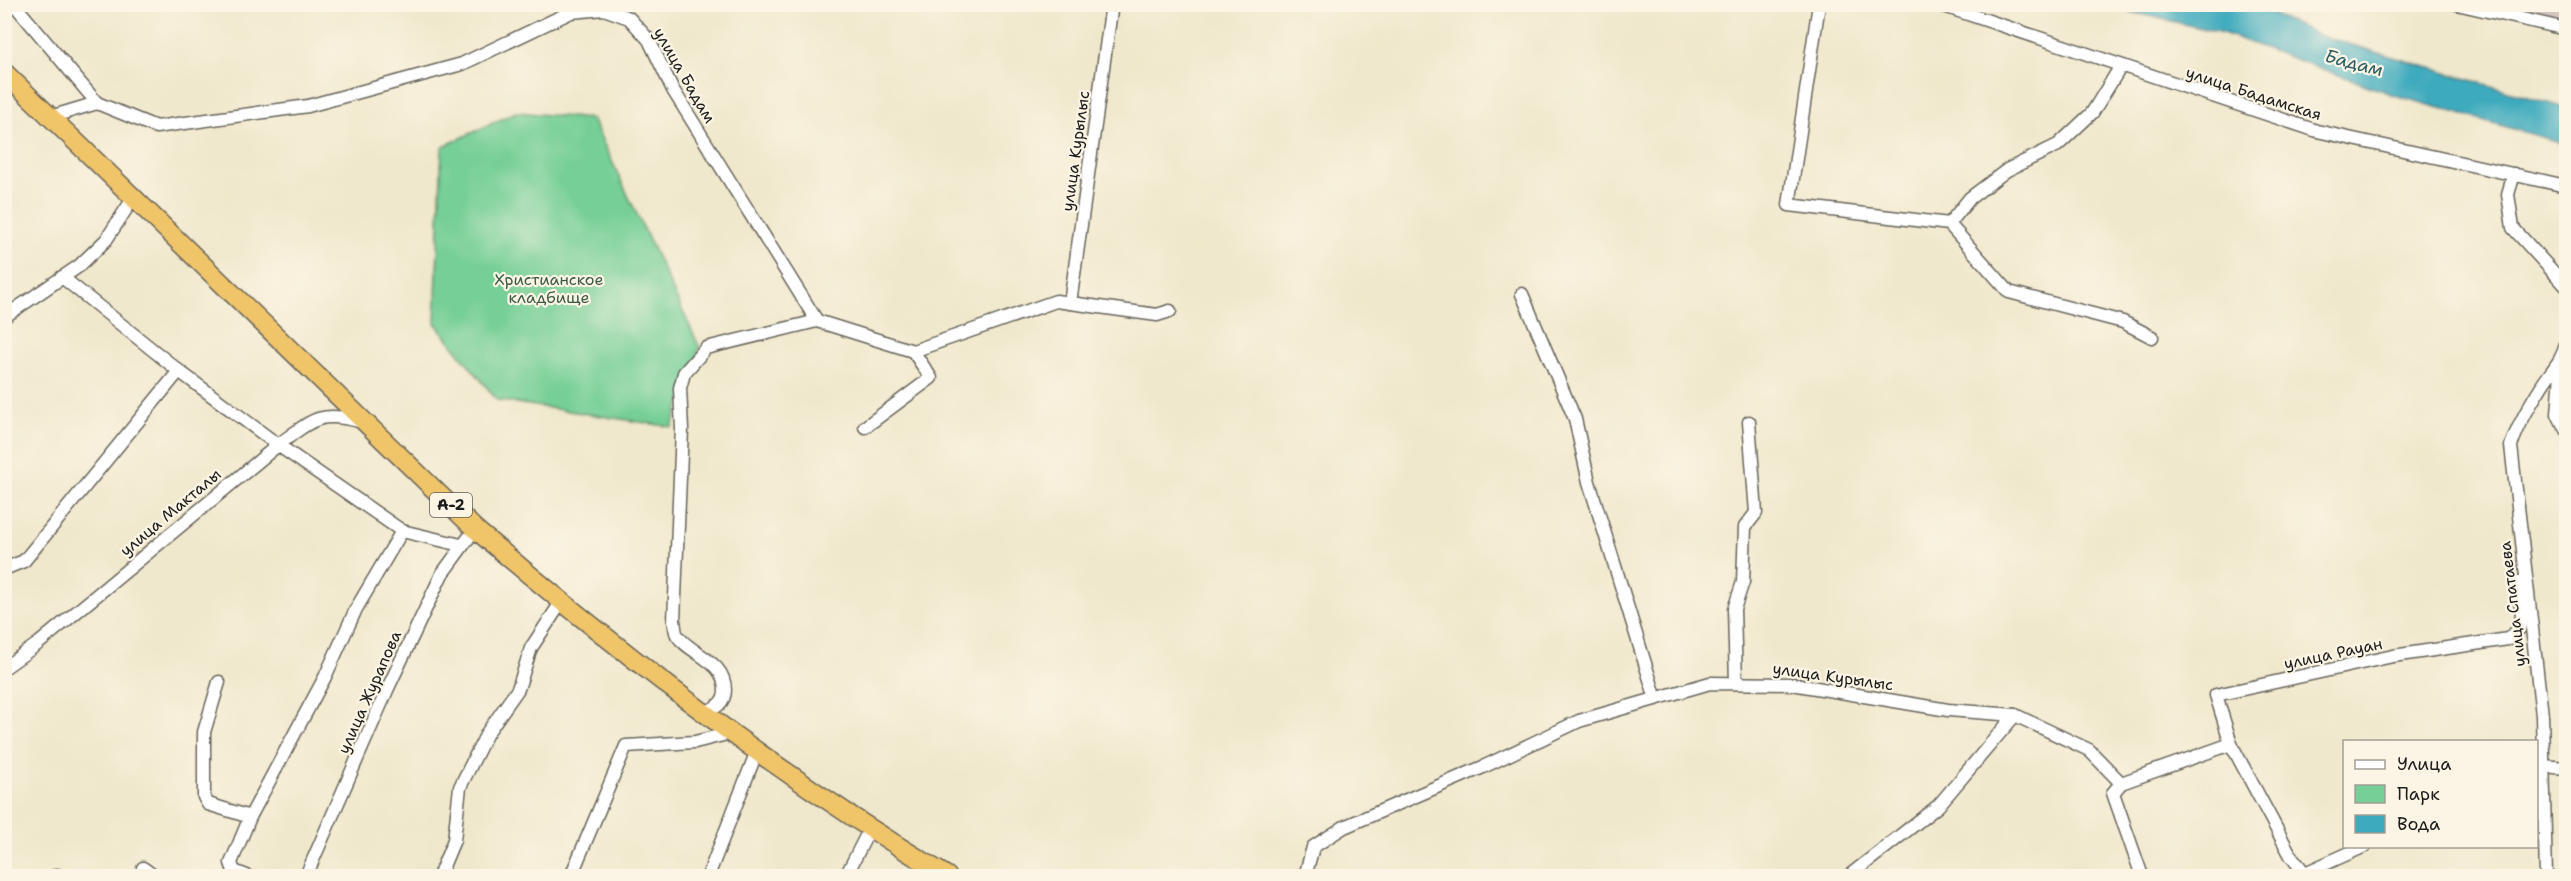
<svg xmlns="http://www.w3.org/2000/svg" width="2571" height="881" viewBox="0 0 2571 881" font-family="'Shantell Sans',sans-serif">
  <style>
    .industrial { fill: #d0c0bc }
    .green { fill: #76cf96; stroke: #497659; stroke-width: 1.5 }
    .water { fill: #3daabd; stroke: #2c636c; stroke-width: 1.5 }
    .lines { fill: none; stroke-linecap: round; stroke-linejoin: round }
    .minor-casing { stroke: #66635a; stroke-width: 15 }
    .highway-casing { stroke: #66635a; stroke-width: 21 }
    .minor { stroke: #fff; stroke-width: 12 }
    .highway { stroke: #f0c469; stroke-width: 18 }
    .labels { text-anchor: middle; stroke-width: 4.5; stroke-linejoin: round; paint-order: stroke }
    .shield { fill: #fcf5e5; stroke: #5f5d58; stroke-width: 1.5 }
    .shield-label { font-size: 15px; font-weight: bold; fill: #1c1c1c }
    .street-label { font-size: 16px; fill: #1c1c1c; stroke: #fcf5e5 }
    .park-label { font-size: 16px; fill: #3c5b47; stroke: #fcf5e5 }
    .water-label { font-size: 18px; font-style: italic; fill: #2b5c64; stroke: #fcf5e5 }
  </style>
  <rect width="100%" height="100%" fill="#fcf5e5"/>
  <filter id="ink" filterUnits="userSpaceOnUse"><feTurbulence type="fractalNoise" baseFrequency=".0167" numOctaves="2"/><feDisplacementMap in="SourceGraphic" scale="12" xChannelSelector="R" yChannelSelector="G"/><feConvolveMatrix kernelMatrix="1 2 1 2 8 2 1 2 1" color-interpolation-filters="sRGB"/></filter>
  <filter id="wash" filterUnits="userSpaceOnUse"><feTurbulence type="fractalNoise" baseFrequency=".008" numOctaves="4" result="noise"/><feDisplacementMap in="SourceGraphic" scale="24" xChannelSelector="R" yChannelSelector="G"/><feGaussianBlur stdDeviation="1.35" result="paint"/><feColorMatrix in="noise" values="0 0 0 0 0 0 0 0 0 0 0 0 0 0 0 0 0 1.4 0 .05"/><feComposite in="paint" operator="in"/></filter>
  <g filter="url(#wash)">
    <rect width="100%" height="100%" fill="#f0e8cc"/>
    <path class="industrial" d="M 2485,5 L 2566,5 L 2566,22 Z"/>
    <path class="green" d="M 516,112 L 592,119 L 700,348 L 672,427 L 497,400 L 435,323 L 442,147 Z"/>
    <path class="water" d="M 2250,4 L 2322,36 L 2566,108 L 2566,144 L 2391,94 L 2223,33 L 2101,5 Z"/>
  </g>
  <g filter="url(#ink)">
    <g class="lines">
      <g class="minor-casing">
        <g id="minor">
          <path d="M 14,4 L 97,103"/>
          <path d="M 1819,4 L 1789,205 L 1949,224 L 1970,198 L 2007,170 L 2058,145 L 2092,113 L 2121,66"/>
          <path d="M 1938,4 L 2317,131 L 2566,186"/>
          <path d="M 2457,4 L 2566,29"/>
          <path d="M 50,117 L 97,103 L 156,127 L 308,106 L 462,64 L 571,12 L 604,9 L 629,18 L 649,40 L 673,90 L 817,321 L 913,351 L 1056,301 L 1157,315 L 1170,311"/>
          <path d="M 2514,174 L 2508,194 L 2513,228 L 2566,286"/>
          <path d="M 1949,224 L 2009,292 L 2123,322 L 2152,337"/>
          <path d="M 62,277 L 179,371 L 278,445 L 402,531 L 356,609 L 325,677 L 250,817"/>
          <path d="M 1522,294 L 1575,419 L 1589,482 L 1656,699"/>
          <path d="M 1070,303 L 1112,4"/>
          <path d="M 4,317 L 79,266 L 106,240 L 134,197"/>
          <path d="M 2562,359 L 2558,414 L 2566,430"/>
          <path d="M 865,427 L 931,378 L 913,351"/>
          <path d="M 402,531 L 461,545"/>
          <path d="M 4,569 L 24,561 L 179,371"/>
          <path d="M 4,668 L 39,643 L 278,445 C 312,420 319,410 362,422"/>
          <path d="M 219,682 L 204,732 L 204,797 L 208,804 L 250,817 L 231,863 L 234,871 L 247,876"/>
          <path d="M 1736,683 L 1734,609 L 1743,582 L 1745,527 L 1756,513 L 1749,422"/>
          <path d="M 705,713 C 715,708 725,703 725,690 C 725,660 689,654 677,635 C 675,632 675,625 674,621 L 682,429 L 680,388 L 684,373 L 706,348 L 817,321"/>
          <path d="M 2231,744 L 2216,695 L 2393,656 L 2508,639 L 2519,629 L 2522,617 L 2519,582"/>
          <path d="M 2543,766 L 2566,768"/>
          <path d="M 2121,783 L 2113,793 L 2142,876"/>
          <path d="M 143,868 L 154,876"/>
          <path d="M 2305,873 L 2365,846"/>
          <path d="M 57,875 L 58,876"/>
          <path d="M 306,876 L 388,688 L 442,574 L 475,529"/>
          <path d="M 439,876 L 454,840 L 460,787 L 487,733 L 518,689 L 531,648 L 562,601"/>
          <path d="M 571,876 L 626,746 L 695,742 L 731,733"/>
          <path d="M 708,876 L 757,751"/>
          <path d="M 846,876 L 869,830"/>
          <path d="M 1308,876 L 1307,869 L 1313,847 L 1344,827 L 1483,767 L 1579,721 L 1710,683 L 1792,684 L 1948,710 L 2015,715 L 2089,750 L 2121,783 L 2231,744 L 2291,856 L 2307,876"/>
          <path d="M 1849,876 L 1938,806 L 2015,715"/>
          <path d="M 2546,876 L 2542,715 L 2511,446 C 2518,425 2529,406 2541,387 C 2550,372 2563,361 2566,343"/>
        </g>
      </g>
      <g class="highway-casing">
        <path id="highway" d="M 4,72 L 475,529 C 624,656 779,776 947,876"/>
      </g>
      <use href="#minor" class="minor"/>
      <use href="#highway" class="highway"/>
    </g>
  </g>
  <g class="labels">
    <rect class="shield" x="430" y="493" width="42" height="24" rx="4.5"/>
    <g class="shield-label">
      <text x="451" y="510">A-2</text>
    </g>
    <g class="street-label">
      <text transform="translate(685 75) rotate(60)" y="6">улица Бадам</text>
      <text transform="translate(2254 93) rotate(18)" y="6">улица Бадамская</text>
      <text transform="translate(1075 151) rotate(-82)" y="6">улица Курылыс</text>
      <text transform="translate(170 512) rotate(-40)" y="6">улица Макталы</text>
      <text transform="translate(2512 604) rotate(-97)" y="6">улица Спатаева</text>
      <text transform="translate(2333 653) rotate(-12)" y="6">улица Рауан</text>
      <text transform="translate(1833 676) rotate(8)" y="6">улица Курылыс</text>
      <text transform="translate(369 692) rotate(-66)" y="6">улица Журапова</text>
    </g>
    <g class="park-label">
      <text x="549" y="285">Христианское<tspan x="549" dy="18">кладбище</tspan></text>
    </g>
    <g class="water-label">
      <text transform="translate(2354 63) rotate(15)" y="6">Бадам</text>
    </g>
  </g>
  <rect width="2571" height="881" fill="none" stroke="#fcf5e5" stroke-width="24"/>
  <rect x="2343" y="740" width="195" height="108" fill="#fcf5e5" stroke="#a29e95" stroke-width="1.5"/>
  <rect x="2355" y="760" width="30" height="9" fill="#ffffff" stroke="#a29e95" stroke-width="1.5"/>
  <text x="2397" y="770" font-size="18" fill="#1c1c1c">Улица</text>
  <rect x="2355" y="785" width="30" height="18" fill="#76cf96" stroke="#a29e95" stroke-width="1.5"/>
  <text x="2397" y="800" font-size="18" fill="#1c1c1c">Парк</text>
  <rect x="2355" y="815" width="30" height="18" fill="#3daabd" stroke="#a29e95" stroke-width="1.5"/>
  <text x="2397" y="830" font-size="18" fill="#1c1c1c">Вода</text>
</svg>
